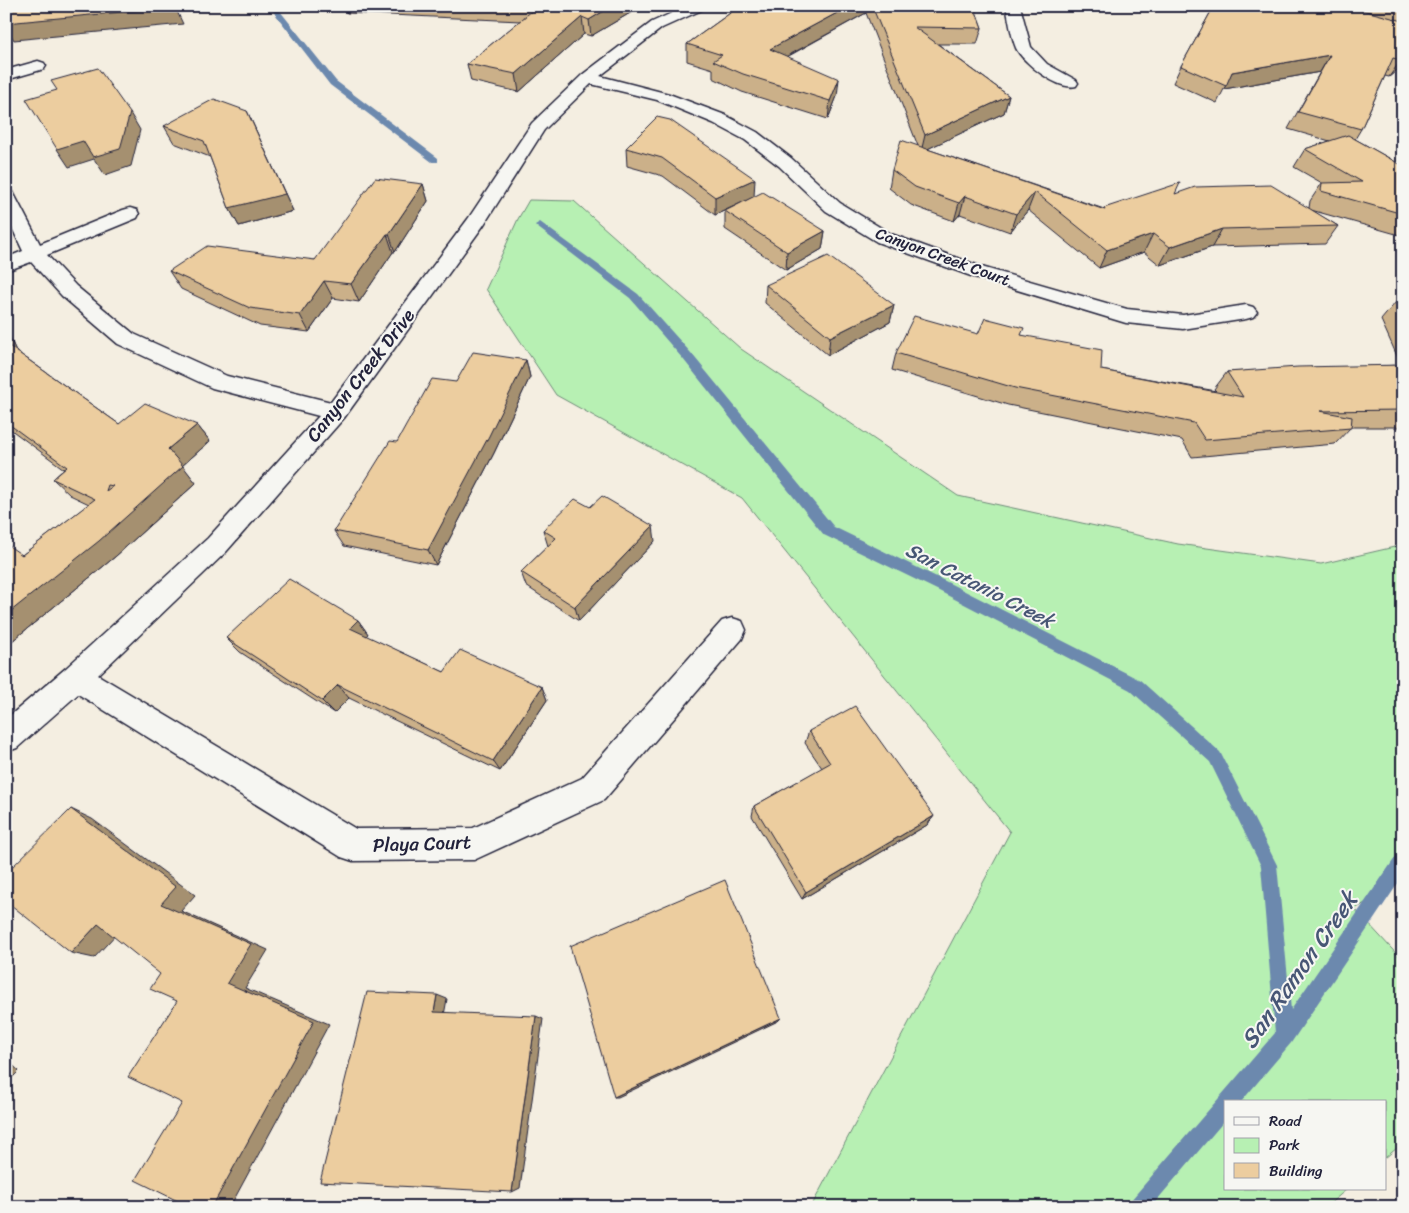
<svg xmlns="http://www.w3.org/2000/svg" width="1409" height="1213" viewBox="0 0 1409 1213" font-family="Sriracha,sans-serif">
  <style>
    .green { fill: #b7f0b3; stroke: #6c8977 }
    .lines { fill: none; stroke-linecap: round; stroke-linejoin: round }
    .stream { fill: #6c89ae; fill-rule: evenodd }
    .minor-casing { stroke: #22223b; stroke-width: 3 }
    .minor { fill: #f6f6f2; fill-rule: evenodd }
    .wall { fill: #cbb089; stroke: #22223b }
    .shaded-wall { fill: #a5906f; stroke: #22223b }
    .building { fill: #eccd9f; stroke: #22223b; fill-rule: evenodd }
    .labels { text-anchor: middle; stroke-width: 4; stroke-linejoin: round; paint-order: stroke }
    .far-street-label { font-size: 16px; fill: #22223b; stroke: #f6f6f2 }
    .street-label { font-size: 19px; fill: #22223b; stroke: #f6f6f2 }
    .water-label { font-size: 20px; font-style: italic; fill: #475675; stroke: #f6f6f2 }
    .near-water-label { font-size: 24px; font-style: italic; fill: #475675; stroke: #f6f6f2 }
  </style>
  <rect width="100%" height="100%" fill="#f4eee1"/>
  <filter id="ink" filterUnits="userSpaceOnUse"><feTurbulence type="fractalNoise" baseFrequency=".02" numOctaves="2"/><feDisplacementMap in="SourceGraphic" scale="10" xChannelSelector="R" yChannelSelector="G"/><feConvolveMatrix kernelMatrix="1 2 1 2 8 2 1 2 1" color-interpolation-filters="sRGB"/></filter>
  <g filter="url(#ink)">
    <path class="green" d="M 529,200 L 574,201 L 741,349 L 958,496 L 1178,544 L 1321,564 L 1403,545 L 1403,880 L 1355,909 L 1403,961 L 1403,1143 L 1385,1158 L 1385,1102 L 1225,1102 L 1225,1189 L 1347,1189 L 1326,1207 L 811,1207 L 1010,832 L 742,498 L 556,395 L 486,289 L 518,219 Z"/>
    <g class="lines">
      <g class="stream">
        <path d="M 269,6 L 276,6 L 336,81 L 438,158 L 438,162 L 432,162 L 330,85 Z"/>
        <path d="M 540,222 L 638,294 L 691,353 L 834,527 L 949,583 L 1140,680 L 1220,752 L 1277,865 L 1291,1010 L 1397,855 L 1403,853 L 1403,876 L 1291,1043 L 1241,1102 L 1225,1102 L 1225,1120 L 1151,1207 L 1128,1207 L 1131,1200 L 1275,1033 L 1261,866 L 1210,762 L 1130,690 L 939,591 L 824,535 L 683,359 L 630,298 L 537,227 L 535,225 Z"/>
      </g>
      <g class="minor-casing">
        <g id="minor">
          <path d="M 687,6 L 706,6 L 704,9 L 662,28 L 600,76 L 669,94 L 725,115 L 757,132 L 791,158 L 840,203 L 891,234 L 985,268 L 1127,309 L 1183,315 L 1246,305 L 1253,307 L 1257,312 L 1253,317 L 1246,319 L 1183,329 L 1126,323 L 971,276 L 877,242 L 826,211 L 779,166 L 745,140 L 713,123 L 657,100 L 591,84 L 544,130 L 483,226 L 344,418 L 226,552 L 98,675 L 356,829 L 473,828 L 582,778 L 722,621 L 732,618 L 742,621 L 746,630 L 742,639 L 604,800 L 474,860 L 353,861 L 341,857 L 78,694 L 17,748 L 6,752 L 6,719 L 66,668 L 208,538 L 319,416 L 212,388 L 118,344 L 62,296 L 31,262 L 6,271 L 6,258 L 23,251 L 6,215 L 6,191 L 13,192 L 15,196 L 40,244 L 123,210 L 130,208 L 137,210 L 139,214 L 137,218 L 47,255 L 76,286 L 134,334 L 227,376 L 331,402 L 468,219 L 532,123 L 582,75 L 652,22 Z"/>
          <path d="M 1006,6 L 1020,6 L 1031,47 L 1047,64 L 1076,80 L 1078,83 L 1076,86 C 1059,91 1023,63 1016,48 C 1011,36 1009,19 1006,6 Z"/>
          <path d="M 38,61 L 44,63 L 46,66 L 44,69 L 6,80 L 6,70 Z"/>
        </g>
      </g>
      <use href="#minor" class="minor"/>
    </g>
    <g class="wall">
      <path d="M 340,6 L 642,6 L 591,36 L 584,34 L 519,92 L 471,81 L 467,64 L 520,21 L 347,13 Z"/>
      <path d="M 740,6 L 974,6 L 982,28 L 977,44 L 938,44 L 1009,96 L 1004,113 L 927,149 L 1104,209 L 1104,208 L 1175,194 L 1309,208 L 1310,201 L 1322,183 L 1294,167 L 1305,149 L 1330,141 L 1288,129 L 1320,72 L 1224,89 L 1217,103 L 1173,83 L 1181,66 L 1214,6 L 1403,6 L 1403,65 L 1389,77 L 1385,76 L 1361,129 L 1355,139 L 1403,166 L 1403,236 L 1311,210 L 1338,226 L 1325,244 L 1212,247 L 1160,265 L 1144,252 L 1099,268 L 1028,210 L 1010,232 L 960,214 L 954,221 L 911,205 L 889,188 L 892,170 L 918,146 L 866,13 L 787,57 L 837,96 L 828,119 L 742,92 L 713,78 L 713,69 L 687,61 L 687,44 Z"/>
      <path d="M 247,111 L 293,211 L 239,226 L 229,208 L 210,157 L 174,143 L 164,126 Z"/>
      <path d="M 670,120 L 754,197 L 825,231 L 822,249 L 786,270 L 725,229 L 725,211 L 746,201 L 715,215 L 663,176 L 627,166 L 626,148 Z"/>
      <path d="M 423,184 L 428,201 L 395,252 L 393,252 L 359,302 L 333,298 L 309,332 L 260,326 L 181,289 L 169,271 L 315,260 Z"/>
      <path d="M 766,285 L 894,305 L 890,322 L 828,355 L 765,303 Z"/>
      <path d="M 1396,302 L 1403,303 L 1403,427 L 1351,427 L 1335,444 L 1192,457 L 1182,440 L 1008,405 L 892,370 L 896,353 L 978,334 L 1021,335 L 1101,370 L 1216,391 L 1214,389 L 1227,372 L 1401,365 L 1381,320 Z"/>
      <path d="M 6,330 L 16,351 L 119,424 L 197,425 L 210,441 L 182,466 L 196,483 L 116,556 L 6,646 L 6,548 L 22,555 L 89,504 L 70,495 L 53,479 L 64,469 L 6,426 Z"/>
      <path d="M 526,360 L 530,377 L 494,453 L 436,565 L 344,546 L 334,531 L 397,442 L 456,382 Z"/>
      <path d="M 590,507 L 655,541 L 579,621 L 526,586 L 521,572 L 548,546 L 543,530 Z"/>
      <path d="M 358,620 L 368,634 L 366,636 L 444,672 L 542,687 L 547,700 L 500,771 L 349,698 L 334,713 L 240,652 L 226,638 Z"/>
      <path d="M 809,731 L 934,816 L 927,825 L 802,899 L 752,816 L 754,806 L 822,768 L 805,743 Z"/>
    </g>
    <g class="shaded-wall">
      <path d="M 612,6 L 642,6 L 591,36 L 589,20 Z"/>
      <path d="M 850,6 L 867,6 L 866,13 L 769,66 L 770,49 Z"/>
      <path d="M 175,7 L 183,24 L 14,40 L 11,35 L 6,35 L 6,17 Z"/>
      <path d="M 582,17 L 584,34 L 519,92 L 516,74 Z"/>
      <path d="M 1330,55 L 1320,72 L 1224,89 L 1232,72 Z"/>
      <path d="M 1403,59 L 1403,65 L 1389,77 L 1401,60 Z"/>
      <path d="M 839,79 L 837,96 L 828,119 L 830,101 Z"/>
      <path d="M 1009,96 L 1004,113 L 921,152 L 925,135 Z"/>
      <path d="M 247,111 L 293,211 L 239,226 L 229,208 Z"/>
      <path d="M 130,113 L 140,130 L 131,166 L 105,175 L 94,159 L 69,167 L 57,149 Z"/>
      <path d="M 755,179 L 754,197 L 715,215 L 715,197 Z"/>
      <path d="M 423,184 L 428,201 L 395,252 L 389,234 Z"/>
      <path d="M 1035,192 L 1028,210 L 1010,232 L 1016,214 Z"/>
      <path d="M 965,196 L 960,214 L 954,221 L 959,203 Z"/>
      <path d="M 1222,229 L 1212,247 L 1160,265 L 1170,247 Z"/>
      <path d="M 825,231 L 822,249 L 786,270 L 787,252 Z"/>
      <path d="M 387,234 L 393,252 L 359,302 L 351,284 Z"/>
      <path d="M 1153,234 L 1144,252 L 1099,268 L 1107,250 Z"/>
      <path d="M 324,281 L 333,298 L 309,332 L 300,315 Z"/>
      <path d="M 894,305 L 890,322 L 828,355 L 830,337 Z"/>
      <path d="M 6,330 L 7,331 L 20,360 L 6,345 Z"/>
      <path d="M 526,360 L 530,377 L 494,453 L 436,565 L 428,550 Z"/>
      <path d="M 197,425 L 210,441 L 182,466 L 168,449 Z"/>
      <path d="M 183,466 L 196,483 L 116,556 L 6,646 L 6,615 Z"/>
      <path d="M 653,526 L 655,541 L 579,621 L 575,607 Z"/>
      <path d="M 358,620 L 368,634 L 360,642 L 350,628 Z"/>
      <path d="M 338,685 L 349,698 L 334,713 L 322,701 Z"/>
      <path d="M 542,687 L 547,700 L 500,771 L 493,761 Z"/>
      <path d="M 71,809 L 92,819 L 195,895 L 181,911 L 268,950 L 245,988 L 329,1024 L 230,1207 L 212,1207 L 227,983 L 161,904 Z"/>
      <path d="M 934,816 L 927,825 L 802,899 L 806,892 Z"/>
      <path d="M 98,924 L 120,930 L 94,958 L 71,953 Z"/>
      <path d="M 437,995 L 447,999 L 444,1015 L 434,1012 Z"/>
      <path d="M 536,1016 L 543,1019 L 520,1188 L 512,1192 Z"/>
      <path d="M 781,1018 L 778,1021 L 618,1097 L 614,1097 Z"/>
      <path d="M 6,1059 L 19,1071 L 6,1084 Z"/>
    </g>
    <g class="building">
      <path d="M 6,6 L 173,6 L 175,7 L 6,23 Z"/>
      <path d="M 538,6 L 612,6 L 589,20 L 582,17 L 516,74 L 467,64 Z"/>
      <path d="M 740,6 L 850,6 L 770,49 L 839,79 L 830,101 L 743,74 L 713,61 L 722,55 L 687,44 Z"/>
      <path d="M 872,6 L 974,6 L 982,28 L 914,27 L 1009,96 L 925,135 Z"/>
      <path d="M 1214,6 L 1347,6 L 1403,21 L 1403,59 L 1401,60 L 1393,58 L 1361,129 L 1298,112 L 1330,55 L 1232,72 L 1226,86 L 1181,66 Z"/>
      <path d="M 1394,6 L 1403,6 L 1403,9 Z"/>
      <path d="M 98,68 L 130,113 L 120,149 L 93,157 L 83,141 L 57,149 L 26,99 L 57,90 L 51,81 Z"/>
      <path d="M 214,99 L 247,111 L 285,194 L 229,208 L 204,141 L 164,126 Z"/>
      <path d="M 657,117 L 670,120 L 755,179 L 715,197 L 662,158 L 626,148 Z"/>
      <path d="M 1348,135 L 1403,166 L 1403,214 L 1321,191 L 1322,183 L 1362,182 L 1305,149 Z"/>
      <path d="M 901,140 L 1105,210 L 1104,208 L 1180,183 L 1175,194 L 1195,187 L 1271,185 L 1338,226 L 1222,229 L 1170,247 L 1153,234 L 1107,250 L 1035,192 L 1016,214 L 965,196 L 959,203 L 915,187 L 892,170 Z"/>
      <path d="M 375,178 L 423,184 L 389,234 L 387,234 L 351,284 L 324,281 L 300,315 L 250,308 L 169,271 L 207,246 L 315,260 Z"/>
      <path d="M 763,192 L 825,231 L 787,252 L 725,211 Z"/>
      <path d="M 828,256 L 894,305 L 830,337 L 766,285 Z"/>
      <path d="M 1396,302 L 1403,303 L 1403,316 Z"/>
      <path d="M 914,316 L 978,334 L 985,318 L 1024,328 L 1021,335 L 1102,350 L 1101,370 L 1243,397 L 1227,372 L 1298,367 L 1403,365 L 1403,410 L 1320,411 L 1352,417 L 1351,428 L 1205,440 L 1194,423 L 1015,388 L 896,353 Z"/>
      <path d="M 6,344 L 119,424 L 145,403 L 197,425 L 168,449 L 183,466 L 99,541 L 6,615 L 6,548 L 9,546 L 22,555 L 95,499 L 53,479 L 67,467 L 6,422 ZM 108,485 L 113,486 L 106,491 Z"/>
      <path d="M 473,352 L 526,360 L 489,436 L 428,550 L 334,531 L 390,441 L 397,442 L 432,379 L 456,382 Z"/>
      <path d="M 602,496 L 653,526 L 575,607 L 521,572 L 556,538 L 543,530 L 575,499 L 590,507 Z"/>
      <path d="M 289,579 L 358,620 L 350,628 L 444,672 L 460,650 L 542,687 L 493,761 L 338,685 L 322,701 L 226,638 Z"/>
      <path d="M 855,706 L 934,816 L 806,892 L 754,806 L 830,763 L 809,731 Z"/>
      <path d="M 71,809 L 176,887 L 161,904 L 251,944 L 227,983 L 314,1021 L 212,1207 L 190,1207 L 135,1180 L 182,1103 L 128,1077 L 177,1001 L 150,989 L 160,974 L 98,924 L 71,953 L 6,901 L 6,873 Z"/>
      <path d="M 725,880 L 781,1018 L 614,1097 L 570,946 Z"/>
      <path d="M 367,992 L 437,995 L 434,1012 L 536,1016 L 512,1192 L 320,1182 Z"/>
    </g>
  </g>
  <g class="labels">
    <g class="far-street-label">
      <text transform="translate(943 256) rotate(20)" y="6">Canyon Creek Court</text>
    </g>
    <g class="street-label">
      <text transform="translate(360 375) rotate(-52)" y="7">Canyon Creek Drive</text>
      <text transform="translate(422 843) rotate(-2)" y="7">Playa Court</text>
    </g>
    <g class="water-label">
      <text transform="translate(980 585) rotate(27)" y="7">San Catanio Creek</text>
    </g>
    <g class="near-water-label">
      <text transform="translate(1299 970) rotate(-55)" y="8">San Ramon Creek</text>
    </g>
  </g>
  <rect width="1409" height="1213" fill="none" stroke="#f6f6f2" stroke-width="25"/>
  <rect x="12" y="12" width="1384" height="1188" fill="none" stroke="#22223b" stroke-width="2" filter="url(#ink)"/>
  <rect x="1224" y="1100" width="162" height="90" fill="#f6f6f2" stroke="#a1a1a9"/>
  <rect x="1234" y="1117" width="25" height="8" fill="#f6f6f2" stroke="#a1a1a9"/>
  <text x="1269" y="1126" font-size="15" fill="#22223b">Road</text>
  <rect x="1234" y="1138" width="25" height="15" fill="#b7f0b3" stroke="#a1a1a9"/>
  <text x="1269" y="1150" font-size="15" fill="#22223b">Park</text>
  <rect x="1234" y="1163" width="25" height="15" fill="#eccd9f" stroke="#a1a1a9"/>
  <text x="1269" y="1176" font-size="15" fill="#22223b">Building</text>
</svg>
